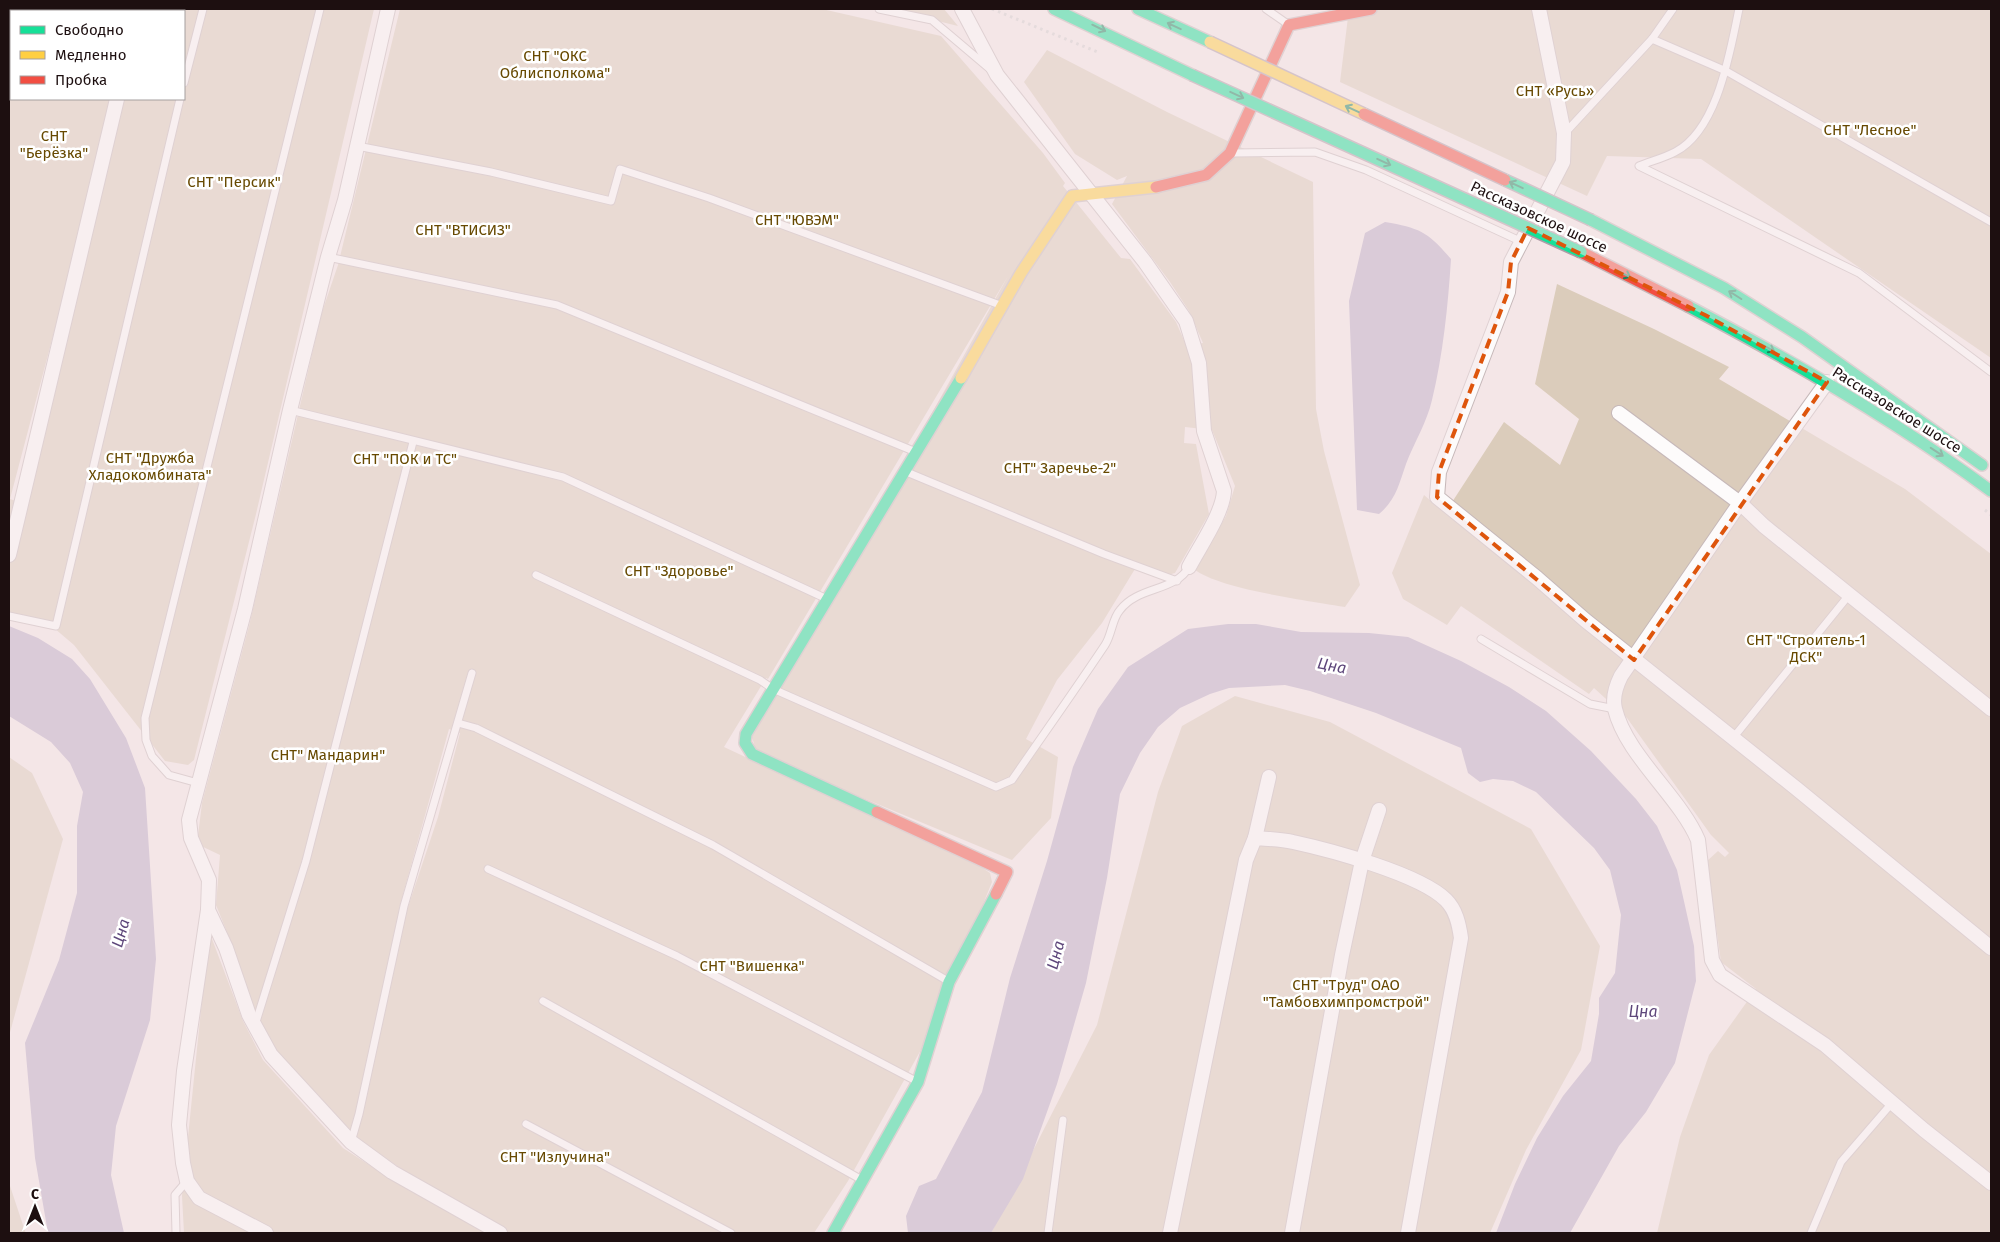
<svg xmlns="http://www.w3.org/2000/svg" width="2000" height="1242" viewBox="0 0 2000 1242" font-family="'Fira Sans',sans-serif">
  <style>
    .green { fill: #dbccbb; fill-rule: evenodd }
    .water { fill: #baabc6 }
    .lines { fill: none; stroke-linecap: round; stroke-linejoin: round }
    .lane-casing { stroke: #c6b8b9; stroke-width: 9 }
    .street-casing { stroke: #c6b8b9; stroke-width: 16 }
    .fast-casing { stroke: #c6b8b9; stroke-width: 14 }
    .slow-casing { stroke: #c6b8b9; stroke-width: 14 }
    .jam-casing { stroke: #c6b8b9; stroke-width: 14 }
    .path { stroke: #d2cece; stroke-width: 3; stroke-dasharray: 2.5 4; stroke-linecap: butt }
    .lane { stroke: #fdfbfb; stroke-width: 7 }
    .street { stroke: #fdfbfb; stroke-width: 14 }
    .fast { stroke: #16e098; stroke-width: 11 }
    .slow { stroke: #ffcf43; stroke-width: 11 }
    .jam { stroke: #f24e42; stroke-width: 11 }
    .fast-bridge-casing { stroke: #b09ca7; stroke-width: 14; stroke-linecap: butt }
    .slow-bridge-casing { stroke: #b09ca7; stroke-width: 14; stroke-linecap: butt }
    .jam-bridge-casing { stroke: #b09ca7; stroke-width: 14; stroke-linecap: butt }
    .fast-bridge { stroke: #16e098; stroke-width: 11 }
    .slow-bridge { stroke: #ffcf43; stroke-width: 11 }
    .jam-bridge { stroke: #f24e42; stroke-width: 11 }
    .oneway { stroke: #19825b }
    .marked { fill: none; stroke: #de550c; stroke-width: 4; stroke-dasharray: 10 6; stroke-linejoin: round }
    .labels { text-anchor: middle; stroke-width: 5; stroke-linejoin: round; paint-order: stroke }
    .park-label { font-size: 15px; fill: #674901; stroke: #fff }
    .street-label { font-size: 15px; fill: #1d0f10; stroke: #fff }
    .water-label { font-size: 16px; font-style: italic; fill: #5e477b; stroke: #fff }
  </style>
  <rect width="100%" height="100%" fill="#f4e6e7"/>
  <g class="green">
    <path d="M 9,9 L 132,9 L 132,11 L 11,11 L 11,99 L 111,99 L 78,241 L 10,499 L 16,501 L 9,529 Z"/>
    <path d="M 142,9 L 374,9 L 256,514 L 194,760 L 188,765 L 165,761 L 74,645 L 54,628 L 9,616 L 9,564 L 120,99 L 184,99 L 184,11 L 142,11 Z"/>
    <path d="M 400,9 L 822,9 L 941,36 L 1043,153 L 1065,183 L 1063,186 L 1121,258 L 1130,259 L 1176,322 L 1186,345 L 1203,343 L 1189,311 L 1170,282 L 1112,204 L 1127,176 L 1117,180 L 1075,154 L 1024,82 L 1047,50 L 1167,112 L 1313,182 L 1316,409 L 1324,451 L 1360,585 L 1345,607 C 1310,601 1218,589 1194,569 L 1226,516 L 1235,486 L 1212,430 L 1185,427 L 1184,443 L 1196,444 L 1209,514 L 1175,573 L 1168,575 L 1138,564 L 1102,623 L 1057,680 L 1026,739 L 1058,757 L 1051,818 L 1012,860 L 757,754 L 752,737 L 1008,276 L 768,679 L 766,678 L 724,747 L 981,867 L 990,873 L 992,882 L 932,1030 L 848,1181 L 814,1233 L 184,1233 L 182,1196 L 209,931 L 243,1021 L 263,1060 L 343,1148 L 402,1186 L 410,1175 L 360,1140 L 276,1051 L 251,1015 L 235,952 L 216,905 L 220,855 L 197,844 L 202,803 L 249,626 L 321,315 L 338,265 ZM 449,729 L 460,733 L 438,817 L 406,913 L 399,909 Z"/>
    <path d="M 889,9 L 944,9 L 958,26 Z"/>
    <path d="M 1349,9 L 1991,9 L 1991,358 L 1701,159 L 1607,156 L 1587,196 L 1340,82 Z"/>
    <path d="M 1557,284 L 1654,329 L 1729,367 L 1719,379 L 1905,489 L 1991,554 L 1991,1233 L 1657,1233 L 1680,1137 L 1709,1055 L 1756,989 L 1721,962 L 1707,861 L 1718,851 L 1725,857 L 1729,853 L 1711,835 L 1627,718 L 1594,688 L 1589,694 L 1461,606 L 1447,625 L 1403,599 L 1392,573 L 1424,495 L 1445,513 L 1504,422 L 1560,465 L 1579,419 L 1535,384 Z"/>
    <path d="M 1235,696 L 1330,722 L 1531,829 L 1600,946 L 1581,1050 L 1526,1150 L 1490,1233 L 991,1233 L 1097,1025 L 1158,792 L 1182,726 Z"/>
    <path d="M 9,757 L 32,773 L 63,839 L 9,1036 Z"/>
    <path d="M 9,1183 L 25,1231 L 26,1233 L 9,1233 Z"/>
  </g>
  <g class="water">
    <path d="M 1385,222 C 1420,228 1428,232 1451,259 C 1448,306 1443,355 1432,400 C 1427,422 1414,443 1406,464 C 1399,484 1396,500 1379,514 L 1357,510 L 1349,301 L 1365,233 Z"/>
    <path d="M 1228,624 L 1256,624 L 1301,632 L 1369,633 L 1408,637 L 1461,661 L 1509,687 L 1546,711 L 1591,751 L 1636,799 L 1657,826 L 1677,870 L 1694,946 L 1696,981 L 1675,1063 L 1646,1112 L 1619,1146 L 1570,1233 L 1496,1233 L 1515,1184 L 1537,1138 L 1563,1096 L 1591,1061 L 1599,1014 L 1599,998 L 1615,973 L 1621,915 L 1610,870 L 1594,848 L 1536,792 L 1513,781 L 1493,779 L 1480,782 L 1468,773 L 1461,748 L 1376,713 L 1310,691 L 1285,685 L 1229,688 L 1210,694 L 1180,708 L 1158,727 L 1140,753 L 1120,794 L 1107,878 L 1086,983 L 1057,1084 L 1023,1179 L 991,1233 L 908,1233 L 906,1216 L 919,1186 L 936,1179 L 982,1092 L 1010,978 L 1047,861 L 1073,767 L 1098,709 L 1128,667 L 1188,629 Z"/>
    <path d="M 9,626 L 38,638 L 72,659 L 90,679 L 126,738 L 145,788 L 156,959 L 150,1020 L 116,1126 L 111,1175 L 124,1233 L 48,1233 L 35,1158 L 25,1043 L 59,960 L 77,893 L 77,826 L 83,792 L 70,763 L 51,742 L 9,716 Z"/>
  </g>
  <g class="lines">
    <g class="lane-casing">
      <g id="lane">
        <path d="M 879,9 L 932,20 L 990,69"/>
        <path d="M 1266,9 L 1289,25"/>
        <path d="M 1739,9 C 1730,51 1718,130 1675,152 C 1664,158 1651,161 1639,166 L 1859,273 L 1991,372"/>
        <path d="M 1652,39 L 1673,9"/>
        <path d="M 184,83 L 203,9"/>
        <path d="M 1565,133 L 1652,39 L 1726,71 L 1991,222"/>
        <path d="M 357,146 L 491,172 L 611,201 L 620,169 L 709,198 L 1000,305"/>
        <path d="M 1233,153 L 1315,152 L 1366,170 L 1520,241"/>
        <path d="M 328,257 L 557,305 L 916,452"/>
        <path d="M 290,410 L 563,477 L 827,599"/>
        <path d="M 909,473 L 1104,554 L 1177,581"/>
        <path d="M 536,575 L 760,680 L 773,689 L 996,787 L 1012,780 C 1043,735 1075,690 1105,645 C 1112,634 1112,619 1120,610 C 1138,586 1175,592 1189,567"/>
        <path d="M 9,616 L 56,626 L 180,99"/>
        <path d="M 1481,639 L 1590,704 L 1615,709"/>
        <path d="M 458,723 L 476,728 L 713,845 L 948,981"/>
        <path d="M 1733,738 L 1849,595"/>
        <path d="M 198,783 L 169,775 L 152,756 L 146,740 L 145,718 L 320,9"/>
        <path d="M 488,869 L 677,956 L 916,1081"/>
        <path d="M 543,1001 L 862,1180"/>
        <path d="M 255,1025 L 306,861 L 413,442"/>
        <path d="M 526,1124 L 731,1233"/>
        <path d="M 351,1142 L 359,1114 L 404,906 L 472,673"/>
        <path d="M 176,1233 L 175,1195 L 187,1181"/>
        <path d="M 1048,1233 L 1063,1120"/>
        <path d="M 1811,1233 L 1841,1162 L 1892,1103"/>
      </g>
    </g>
    <g class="street-casing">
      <g id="street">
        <path d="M 388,9 L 345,200 L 328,257 L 290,410 L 245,609 L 189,820 L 191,838 L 209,880 L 208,910 L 226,948 L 249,1015 L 271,1055 L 351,1142 L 392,1172 L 500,1233"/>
        <path d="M 962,9 L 997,75 L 1145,262 L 1186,321 L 1199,363 L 1204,431 L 1224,491 C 1223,513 1200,546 1189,567"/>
        <path d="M 1539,9 L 1564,133 L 1563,162 L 1511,262 L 1508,292 L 1439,472 L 1437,497 L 1537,578 L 1585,620 L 1797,789 L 1991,948"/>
        <path d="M 139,11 L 139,9"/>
        <path d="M 1827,382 L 1740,503 L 1621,676 C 1616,686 1612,697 1615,709 C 1626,755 1680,797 1698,840 L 1712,960 L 1720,975 L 1825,1045 L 1924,1130 L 1991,1183"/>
        <path d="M 1619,413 L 1740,503 L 1764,526 L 1991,709"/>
        <path d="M 9,555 L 117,99"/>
        <path d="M 1255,838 L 1269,777"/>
        <path d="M 208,910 L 184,1071 L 179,1125 L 183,1163 L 187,1181 L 199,1198 L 266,1233"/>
        <path d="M 1170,1233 L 1246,860 L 1255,838 C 1267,839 1281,839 1293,842 C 1330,850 1420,874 1446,900 C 1456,910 1459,924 1461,938 L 1408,1233"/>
        <path d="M 1292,1233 L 1342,955 L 1362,861 L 1379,810"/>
      </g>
    </g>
    <g class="fast-casing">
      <g id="fast">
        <path d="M 1054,9 L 1192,75"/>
        <path d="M 1138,9 L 1210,42"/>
        <path d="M 1591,220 L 1724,288 L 1802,337 L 1982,465"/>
        <path d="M 1688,306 C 1793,361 1895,420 1991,491"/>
        <path d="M 877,812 L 752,754 L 745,743 L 746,734 L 961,378"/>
        <path d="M 833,1233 L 918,1082 L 949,982 L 996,894"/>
      </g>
    </g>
    <g class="slow-casing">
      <path id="slow" d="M 961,378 L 1021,273 L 1072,196 L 1156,187"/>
    </g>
    <g class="jam-casing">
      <g id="jam">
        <path d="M 1156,187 L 1206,175 L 1230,153 L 1289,25 L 1371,9"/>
        <path d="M 1581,252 L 1688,306"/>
        <path d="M 877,812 L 1007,872 L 996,894"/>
      </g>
    </g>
    <g class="path">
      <path d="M 992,9 L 1100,53"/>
      <path d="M 1985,510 L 1991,515"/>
    </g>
    <use href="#lane" class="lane"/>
    <use href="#street" class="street"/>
    <use href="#fast" class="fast"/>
    <use href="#slow" class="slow"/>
    <use href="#jam" class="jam"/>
    <g class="fast-bridge-casing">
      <g id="fast-bridge">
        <path d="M 1192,75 L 1581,252"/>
        <path d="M 1505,180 L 1591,220"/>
      </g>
    </g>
    <g class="slow-bridge-casing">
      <path id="slow-bridge" d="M 1210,42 L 1364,114"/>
    </g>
    <g class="jam-bridge-casing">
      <path id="jam-bridge" d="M 1364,114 L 1505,180"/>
    </g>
    <use href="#fast-bridge" class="fast-bridge"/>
    <use href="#slow-bridge" class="slow-bridge"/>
    <use href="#jam-bridge" class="jam-bridge"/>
  </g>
  <defs><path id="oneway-shaft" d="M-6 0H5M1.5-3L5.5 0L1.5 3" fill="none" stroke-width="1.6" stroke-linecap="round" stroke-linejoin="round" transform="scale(1.25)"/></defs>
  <g class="oneway">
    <use href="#oneway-shaft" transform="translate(1174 26) rotate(-155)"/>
    <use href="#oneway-shaft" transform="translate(1099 28) rotate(26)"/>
    <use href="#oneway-shaft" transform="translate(1237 95) rotate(25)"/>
    <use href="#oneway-shaft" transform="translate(1352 109) rotate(-155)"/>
    <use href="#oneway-shaft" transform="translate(1384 162) rotate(25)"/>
    <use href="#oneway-shaft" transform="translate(1516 185) rotate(-155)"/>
    <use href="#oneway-shaft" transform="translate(1624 274) rotate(27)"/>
    <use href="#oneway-shaft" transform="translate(1735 295) rotate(-148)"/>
    <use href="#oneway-shaft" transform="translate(1768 348) rotate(28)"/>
    <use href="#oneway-shaft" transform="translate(1937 452) rotate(33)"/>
  </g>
  <path d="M0 0H2000V1242H0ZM 1528,228 L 1705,315 L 1827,382 L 1634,660 L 1437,497 L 1439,472 L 1508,292 L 1511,262 Z" fill="#f4e6e7" fill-opacity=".55" fill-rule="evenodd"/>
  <path class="marked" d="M 1528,228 L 1705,315 L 1827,382 L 1634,660 L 1437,497 L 1439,472 L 1508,292 L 1511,262 Z"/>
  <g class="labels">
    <g class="park-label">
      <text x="555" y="61">СНТ "ОКС<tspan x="555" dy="17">Облисполкома"</tspan></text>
      <text x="1555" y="96">СНТ «Русь»</text>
      <text x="1870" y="135">СНТ "Лесное"</text>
      <text x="54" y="141">СНТ<tspan x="54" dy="17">"Берёзка"</tspan></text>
      <text x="234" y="187">СНТ "Персик"</text>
      <text x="797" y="225">СНТ "ЮВЭМ"</text>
      <text x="463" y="235">СНТ "ВТИСИЗ"</text>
      <text x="150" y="463">СНТ "Дружба<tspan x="150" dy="17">Хладокомбината"</tspan></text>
      <text x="405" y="464">СНТ "ПОК и ТС"</text>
      <text x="1060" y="473">СНТ" Заречье-2"</text>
      <text x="679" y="576">СНТ "Здоровье"</text>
      <text x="1806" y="645">СНТ "Строитель-1<tspan x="1806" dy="17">ДСК"</tspan></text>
      <text x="328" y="760">СНТ" Мандарин"</text>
      <text x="752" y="971">СНТ "Вишенка"</text>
      <text x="1346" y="990">СНТ "Труд" ОАО<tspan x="1346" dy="17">"Тамбовхимпромстрой"</tspan></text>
      <text x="555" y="1162">СНТ "Излучина"</text>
    </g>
    <g class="street-label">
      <text transform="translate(1539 217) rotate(25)" y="5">Рассказовское шоссе</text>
      <text transform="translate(1897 410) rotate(32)" y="5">Рассказовское шоссе</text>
    </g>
    <g class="water-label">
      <text transform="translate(1332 665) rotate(11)" y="6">Цна</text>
      <text transform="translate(120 933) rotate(-74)" y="6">Цна</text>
      <text transform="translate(1055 955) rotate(-75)" y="6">Цна</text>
      <text x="1643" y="1017">Цна</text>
    </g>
  </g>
  <rect width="2000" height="1242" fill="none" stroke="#1d0f10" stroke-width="20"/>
  <rect x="10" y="10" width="175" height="90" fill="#ffffff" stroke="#a59f9f"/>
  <rect x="20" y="26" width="25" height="8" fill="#16e098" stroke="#a59f9f"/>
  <text x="55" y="35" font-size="15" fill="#1d0f10">Свободно</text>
  <rect x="20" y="51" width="25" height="8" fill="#ffcf43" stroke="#a59f9f"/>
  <text x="55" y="60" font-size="15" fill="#1d0f10">Медленно</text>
  <rect x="20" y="76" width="25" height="8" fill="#f24e42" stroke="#a59f9f"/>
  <text x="55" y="85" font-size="15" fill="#1d0f10">Пробка</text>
  <g transform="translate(35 1207)" stroke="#ffffff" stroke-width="4" paint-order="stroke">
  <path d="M0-4L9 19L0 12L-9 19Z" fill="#1d0f10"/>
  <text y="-8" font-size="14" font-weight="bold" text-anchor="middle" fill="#1d0f10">С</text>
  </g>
</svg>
